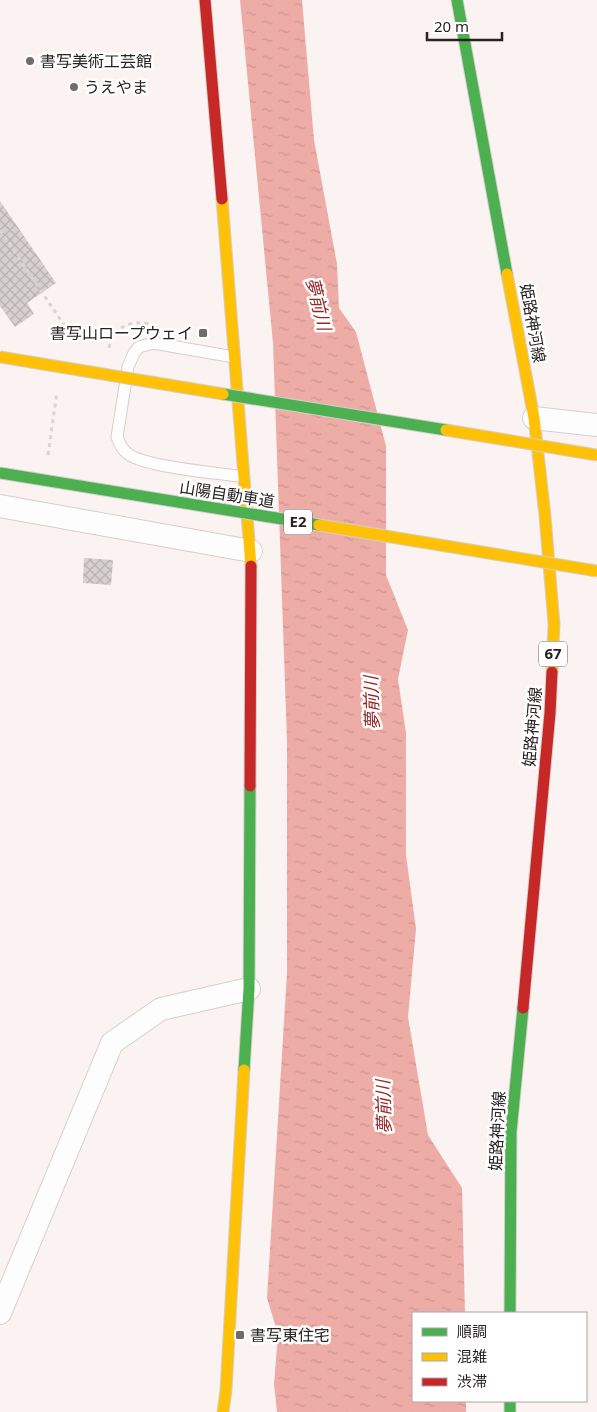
<svg xmlns="http://www.w3.org/2000/svg" width="597" height="1412" viewBox="0 0 597 1412" font-family="'Noto Sans','Noto Sans JP',sans-serif">
  <style>
    .water { fill: url(#water-ripples) }
    .building { fill: url(#building-cross-hatch) }
    .lines { fill: none; stroke-linecap: round; stroke-linejoin: round }
    .lane-casing { stroke: #d5cfce; stroke-width: 13 }
    .street-casing { stroke: #d5cfce; stroke-width: 24 }
    .fast-casing { stroke: #d5cfce; stroke-width: 13 }
    .slow-casing { stroke: #d5cfce; stroke-width: 13 }
    .jam-casing { stroke: #d5cfce; stroke-width: 13 }
    .path { stroke: #d8d5d5; stroke-width: 3; stroke-dasharray: 4 4; stroke-linecap: butt }
    .lane { stroke: #fefdfd; stroke-width: 11 }
    .street { stroke: #fefdfd; stroke-width: 22 }
    .fast { stroke: #4caf50; stroke-width: 11 }
    .slow { stroke: #ffc107; stroke-width: 11 }
    .jam { stroke: #c62828; stroke-width: 11 }
    .fast-bridge-casing { stroke: #d3cfce; stroke-width: 13; stroke-linecap: butt }
    .slow-bridge-casing { stroke: #d3cfce; stroke-width: 13; stroke-linecap: butt }
    .fast-bridge { stroke: #4caf50; stroke-width: 11 }
    .slow-bridge { stroke: #ffc107; stroke-width: 11 }
    .poi-dot { fill: #726b6b; stroke: #fff; stroke-width: 2 }
    .labels { text-anchor: middle; stroke-width: 5; stroke-linejoin: round; paint-order: stroke }
    .shield { fill: #fff; stroke: #696464; stroke-width: 1 }
    .shield-label { font-size: 15px; font-weight: bold; fill: #292222 }
    .poi-label { font-size: 16px; fill: #292222; stroke: #fff; text-anchor: start }
    .street-label { font-size: 16px; fill: #292222; stroke: #fff }
    .water-label { font-size: 18px; font-style: italic; fill: #94292a; stroke: #fff }
  </style>
  <defs>
    <pattern id="water-ripples" width="26" height="14" patternUnits="userSpaceOnUse" patternTransform="scale(1.25)"><rect width="26" height="14" fill="#eeaca7"/><path d="M2 4q2-2 4 0t4 0M15 11q2-2 4 0t4 0" fill="none" stroke="#cc948f"/></pattern>
    <pattern id="building-cross-hatch" width="8" height="8" patternUnits="userSpaceOnUse" patternTransform="scale(1.25)"><rect width="8" height="8" fill="#d7d0d0"/><path d="M0 0l8 8M0 8l8-8" fill="none" stroke="#b9b2b2"/></pattern>
  </defs>
  <rect width="100%" height="100%" fill="#faf3f2"/>
  <path class="water" d="M 240,0 L 302,0 L 314,140 L 337,264 L 339,308 L 356,332 L 386,446 L 386,575 L 408,630 L 398,679 L 406,733 L 406,855 L 416,929 L 408,1017 L 428,1135 L 462,1188 L 465,1313 L 413,1313 L 413,1401 L 466,1401 L 466,1412 L 277,1412 L 274,1384 L 278,1334 L 267,1298 L 287,973 L 287,741 L 273,343 Z"/>
  <g class="building">
    <path d="M 0,201 L 56,283 L 27,303 L 34,314 L 15,327 L 0,306 Z"/>
    <path d="M 84,558 L 113,560 L 111,585 L 83,583 Z"/>
  </g>
  <g class="lines">
    <g class="lane-casing">
      <path id="lane" d="M 234,357 L 153,343 L 139,347 L 134,353 L 128,367 L 117,437 C 119,443 122,449 127,453 C 142,467 220,473 244,477"/>
    </g>
    <g class="street-casing">
      <g id="street">
        <path d="M 534,418 L 597,425"/>
        <path d="M 0,506 L 251,551"/>
        <path d="M 0,1313 L 112,1043 L 161,1009 L 249,989"/>
      </g>
    </g>
    <g class="fast-casing">
      <g id="fast">
        <path d="M 457,0 L 507,274"/>
        <path d="M 244,1070 L 249,989 L 250,786"/>
        <path d="M 510,1313 L 511,1132 L 523,1008"/>
        <path d="M 510,1401 L 510,1412"/>
      </g>
    </g>
    <g class="slow-casing">
      <g id="slow">
        <path d="M 222,199 L 251,566"/>
        <path d="M 507,274 L 534,418 L 545,516 L 554,624 L 552,672"/>
        <path d="M 223,1412 L 226,1390 L 244,1070"/>
      </g>
    </g>
    <g class="jam-casing">
      <g id="jam">
        <path d="M 205,0 L 222,199"/>
        <path d="M 250,786 L 251,566"/>
        <path d="M 523,1008 L 550,713 L 552,672"/>
      </g>
    </g>
    <g class="path">
      <path d="M 0,230 L 64,325 L 64,341"/>
      <path d="M 109,348 C 113,327 130,320 149,324"/>
      <path d="M 48,455 L 57,392"/>
    </g>
    <use href="#lane" class="lane"/>
    <use href="#street" class="street"/>
    <use href="#fast" class="fast"/>
    <use href="#slow" class="slow"/>
    <use href="#jam" class="jam"/>
    <g class="fast-bridge-casing">
      <g id="fast-bridge">
        <path d="M 223,394 L 446,430"/>
        <path d="M 0,473 L 319,525"/>
      </g>
    </g>
    <g class="slow-bridge-casing">
      <g id="slow-bridge">
        <path d="M 0,357 L 223,394"/>
        <path d="M 446,430 L 597,455"/>
        <path d="M 319,525 L 597,571"/>
      </g>
    </g>
    <use href="#fast-bridge" class="fast-bridge"/>
    <use href="#slow-bridge" class="slow-bridge"/>
  </g>
  <g class="poi-dot">
    <circle cx="30" cy="61" r="5"/>
    <circle cx="74" cy="87" r="5"/>
    <rect x="198" y="328" width="10" height="10" rx="2.5"/>
    <rect x="235" y="1330" width="10" height="10" rx="2.5"/>
  </g>
  <g class="labels">
    <g class="shield">
      <rect x="284" y="509.5" width="28" height="25" rx="4"/>
      <rect x="539" y="641.5" width="28" height="25" rx="4"/>
    </g>
    <g class="shield-label">
      <text x="298" y="527">E2</text>
      <text x="553" y="659">67</text>
    </g>
    <g class="poi-label">
      <text x="40" y="67">書写美術工芸館</text>
      <text x="84" y="93">うえやま</text>
      <text x="193" y="339" text-anchor="end">書写山ロープウェイ</text>
      <text x="250" y="1341">書写東住宅</text>
    </g>
    <g class="street-label">
      <text transform="translate(533 323) rotate(80)" y="6">姫路神河線</text>
      <text transform="translate(227 494) rotate(9)" y="6">山陽自動車道</text>
      <text transform="translate(532 727) rotate(-85)" y="6">姫路神河線</text>
      <text transform="translate(497 1131) rotate(-87)" y="6">姫路神河線</text>
    </g>
    <g class="water-label">
      <text transform="translate(318 304) rotate(76)" y="6">夢前川</text>
      <text transform="translate(372 703) rotate(-92)" y="6">夢前川</text>
      <text transform="translate(384 1107) rotate(-92)" y="6">夢前川</text>
    </g>
  </g>
  <rect x="412" y="1312" width="175" height="90" fill="#ffffff" stroke="#a9a7a7"/>
  <rect x="422" y="1328" width="25" height="8" fill="#4caf50" stroke="#a9a7a7"/>
  <text x="457" y="1337" font-size="15" fill="#292222">順調</text>
  <rect x="422" y="1353" width="25" height="8" fill="#ffc107" stroke="#a9a7a7"/>
  <text x="457" y="1362" font-size="15" fill="#292222">混雑</text>
  <rect x="422" y="1378" width="25" height="8" fill="#c62828" stroke="#a9a7a7"/>
  <text x="457" y="1387" font-size="15" fill="#292222">渋滞</text>
  <path d="M427 32v8h75v-8" fill="none" stroke="#292222" stroke-width="2.5"/>
  <text x="434" y="32" font-size="15" fill="#292222" stroke="#ffffff" stroke-width="4" paint-order="stroke">20 m</text>
</svg>
